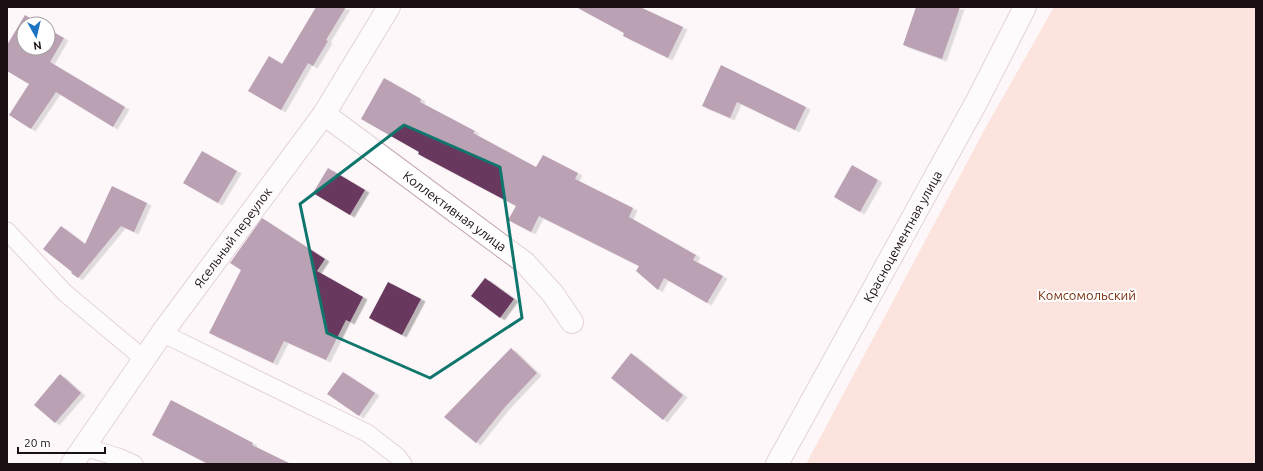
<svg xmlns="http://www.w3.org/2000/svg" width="1263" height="471" viewBox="0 0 1263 471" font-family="Ubuntu,sans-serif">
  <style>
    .green { fill: #facbba }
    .building { fill: #69395e; filter: url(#shadow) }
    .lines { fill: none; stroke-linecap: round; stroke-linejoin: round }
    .service-casing { stroke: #c5a6b0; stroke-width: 19 }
    .minor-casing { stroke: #c5a6b0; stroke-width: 24 }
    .service { stroke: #fff; stroke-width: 17 }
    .minor { stroke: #fff; stroke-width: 22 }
    .marked { fill: none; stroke: #0f766e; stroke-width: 3; stroke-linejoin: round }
    .labels { text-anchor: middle; stroke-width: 4; stroke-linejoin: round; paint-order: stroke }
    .street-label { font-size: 13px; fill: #1a0f13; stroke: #fff }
    .park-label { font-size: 13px; fill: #792c0c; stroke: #fff }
  </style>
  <defs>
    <filter id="shadow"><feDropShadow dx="4.5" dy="2.5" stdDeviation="0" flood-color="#0004"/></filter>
  </defs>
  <rect width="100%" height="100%" fill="#fef7f9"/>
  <path class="green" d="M 1054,7 L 1256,7 L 1256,464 L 806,464 L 987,125 Z"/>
  <g class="building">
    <path d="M 316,7 L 346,7 L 326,40 L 328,41 L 313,66 L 308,63 L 281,110 L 248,91 L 269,56 L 282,64 Z"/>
    <path d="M 576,7 L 640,7 L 683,27 L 668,58 L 623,36 L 624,33 Z"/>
    <path d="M 916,7 L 960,7 L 942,59 L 903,45 Z"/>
    <path d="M 25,15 L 40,24 L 24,24 L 24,48 L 48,48 L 48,29 L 64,38 L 50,62 L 125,107 L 113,127 L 56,92 L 31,129 L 9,115 L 29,84 L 7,71 L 7,45 Z"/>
    <path d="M 721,65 L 806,107 L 795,130 L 737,102 L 730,118 L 702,106 Z"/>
    <path d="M 384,78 L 421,99 L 420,102 L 475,131 L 473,133 L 536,167 L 543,155 L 578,173 L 575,179 L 633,208 L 629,217 L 696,255 L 693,260 L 723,276 L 707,303 L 664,278 L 658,290 L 636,271 L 639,266 L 539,216 L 531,232 L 508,220 L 516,206 L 418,154 L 419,152 L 361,119 Z"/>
    <path d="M 202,151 L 237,171 L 218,203 L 183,183 Z"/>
    <path d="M 852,165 L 878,180 L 860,212 L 834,197 Z"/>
    <path d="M 328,168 L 365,190 L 350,215 L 313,193 Z"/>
    <path d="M 112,186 L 147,203 L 134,232 L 121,226 L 78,278 L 71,273 L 72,272 L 43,249 L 61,226 L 85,244 Z"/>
    <path d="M 262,218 L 325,259 L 317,271 L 363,297 L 350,322 L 346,320 L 326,360 L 284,341 L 273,363 L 209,333 L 241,270 L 230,263 Z"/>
    <path d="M 485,278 L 514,299 L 500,318 L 471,296 Z"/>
    <path d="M 388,282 L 421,299 L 402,335 L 369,318 Z"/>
    <path d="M 511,348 L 537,373 L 505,407 L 476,443 L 444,417 Z"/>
    <path d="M 631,353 L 683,395 L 663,420 L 611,378 Z"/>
    <path d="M 343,372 L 375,393 L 359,416 L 327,394 Z"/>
    <path d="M 60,374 L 81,393 L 55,423 L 34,405 Z"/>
    <path d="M 171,400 L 253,443 L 252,445 L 291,464 L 208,464 L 152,435 Z"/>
  </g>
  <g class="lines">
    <g class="service-casing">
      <g id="service">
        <path d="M 7,231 L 65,293 L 144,359"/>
        <path d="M 162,333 L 367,433 L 397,456 L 403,464"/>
        <path d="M 84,447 L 118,457 L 134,464"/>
      </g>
    </g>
    <g class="minor-casing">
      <g id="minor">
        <path id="s1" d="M 324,114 L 525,263 L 553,294 L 572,322"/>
        <path id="s2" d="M 72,464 L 162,333 L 324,114 L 389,7"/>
        <path id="s3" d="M 777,464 L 977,101 L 1025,7"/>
      </g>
    </g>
    <use href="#service" class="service"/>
    <use href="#minor" class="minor"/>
  </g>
  <path d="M0 0H1263V471H0ZM 404,125 L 500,167 L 522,318 L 430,378 L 327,333 L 300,204 Z" fill="#fef7f9" fill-opacity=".55" fill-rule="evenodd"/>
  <path class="marked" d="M 404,125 L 500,167 L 522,318 L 430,378 L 327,333 L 300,204 Z"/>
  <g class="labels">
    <g class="street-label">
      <text dy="5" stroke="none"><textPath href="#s1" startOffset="163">Коллективная улица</textPath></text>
      <text dy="5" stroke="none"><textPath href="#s3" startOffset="260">Красноцементная улица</textPath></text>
      <text dy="5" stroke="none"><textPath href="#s2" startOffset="278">Ясельный переулок</textPath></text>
    </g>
    <g class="park-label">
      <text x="1087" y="300">Комсомольский</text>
    </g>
  </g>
  <rect width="1263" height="471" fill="none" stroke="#1a0f13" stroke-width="16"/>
  <g transform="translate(36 36) rotate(172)"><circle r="19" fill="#ffffff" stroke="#a39fa1"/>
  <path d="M0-3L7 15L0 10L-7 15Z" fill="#1c73c1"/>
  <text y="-6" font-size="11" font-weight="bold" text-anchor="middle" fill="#1a0f13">N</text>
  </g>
  <path d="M18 447v6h87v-6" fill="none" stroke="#1a0f13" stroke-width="2"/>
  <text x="24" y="447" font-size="12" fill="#1a0f13" stroke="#ffffff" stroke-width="3" paint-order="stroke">20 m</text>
</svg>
